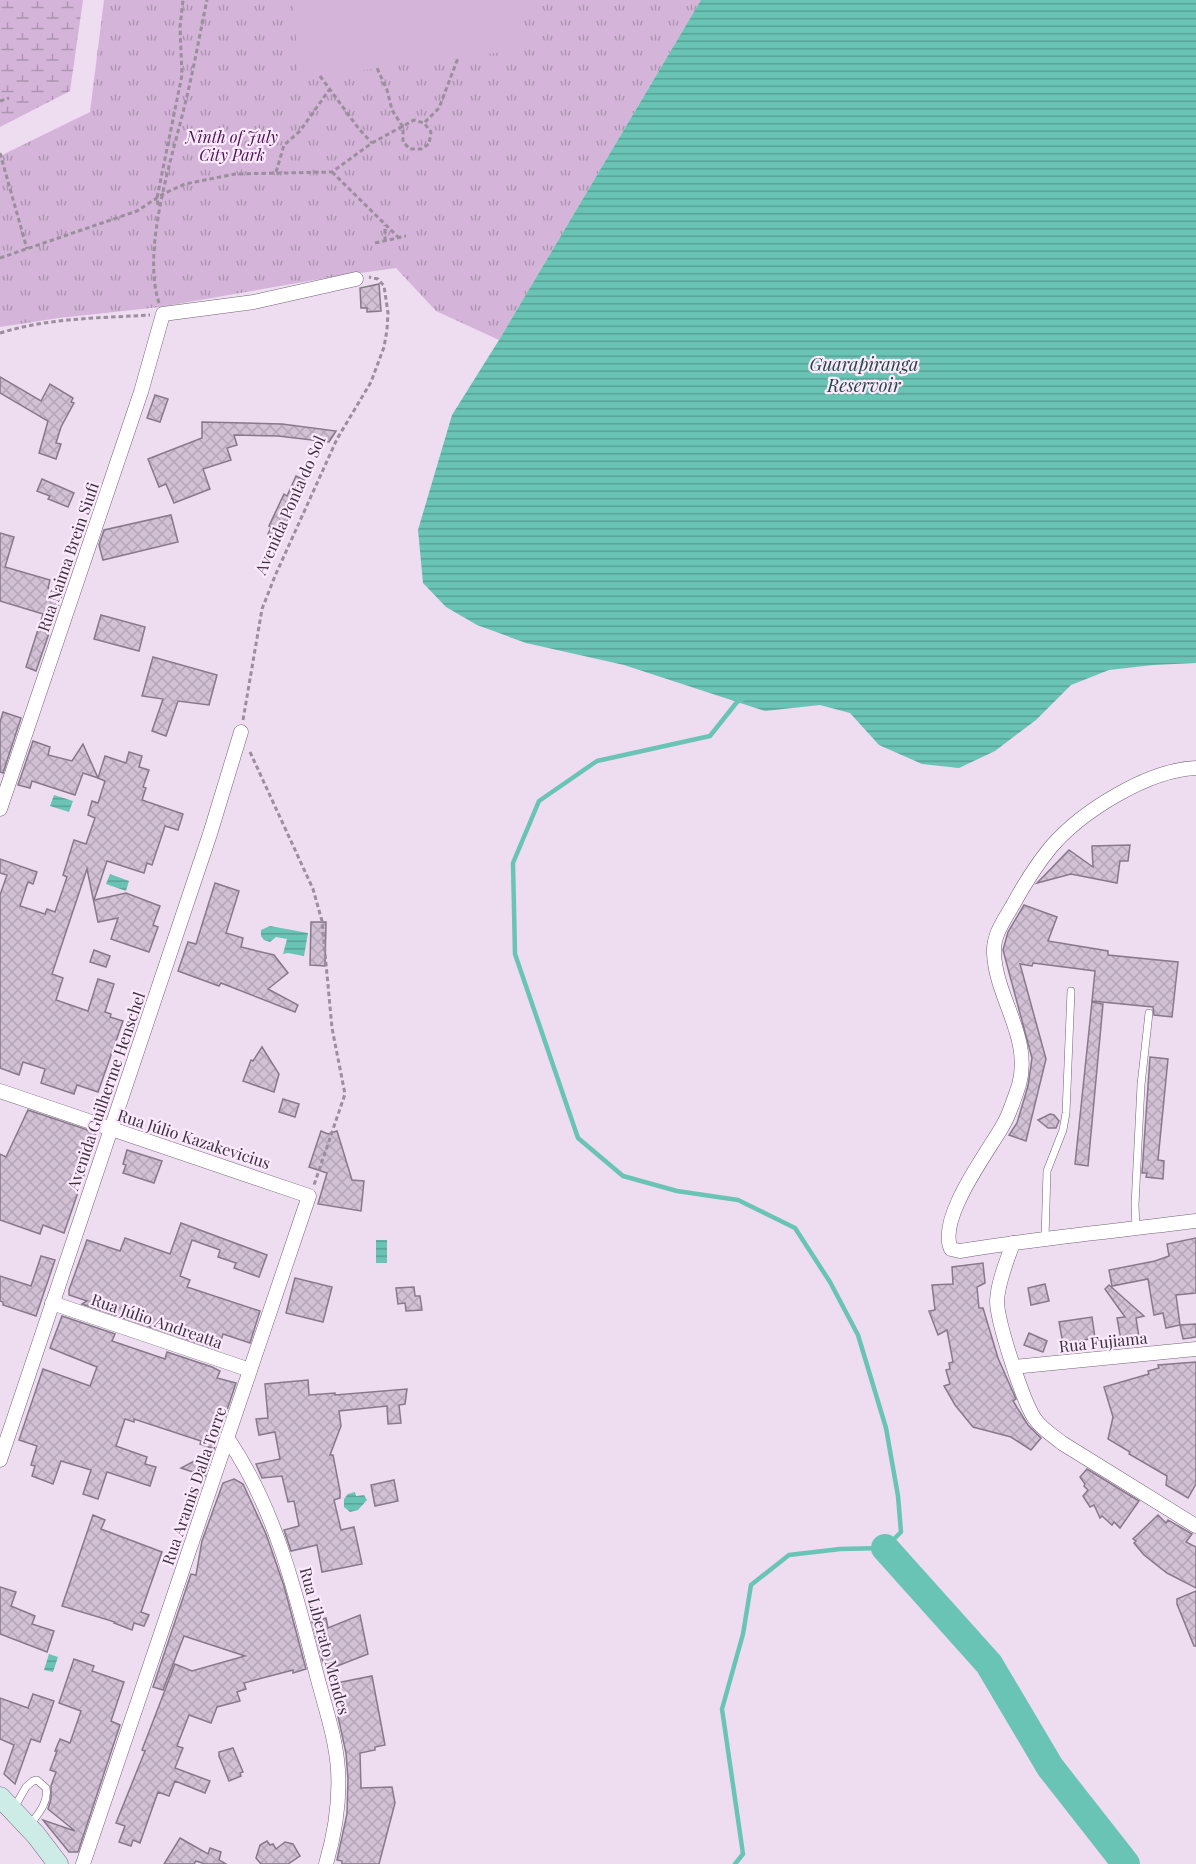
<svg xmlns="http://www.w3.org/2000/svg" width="1196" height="1864" viewBox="0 0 1196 1864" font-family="'Playfair Display',serif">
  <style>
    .grass { fill: url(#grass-tufts) }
    .wetland { fill: url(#wetland-marsh) }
    .pitch { fill: #d4b5d9 }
    .water { fill: url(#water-rules) }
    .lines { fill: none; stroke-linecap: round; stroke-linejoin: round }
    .stream { stroke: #6ac4b6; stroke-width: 4.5 }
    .river { stroke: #6ac4b6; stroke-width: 28 }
    .building { fill: url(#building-cross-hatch); stroke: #88788b; stroke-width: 1.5 }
    .lane-casing { stroke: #736376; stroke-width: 8 }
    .street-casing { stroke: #736376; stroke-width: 15 }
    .secondary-casing { stroke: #736376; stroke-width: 21 }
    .path { stroke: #9b8e9d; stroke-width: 3; stroke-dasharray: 4.5 3; stroke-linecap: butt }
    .lane { stroke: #fff; stroke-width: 7 }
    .street { stroke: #fff; stroke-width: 14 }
    .secondary { stroke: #cdece7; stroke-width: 20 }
    .labels { text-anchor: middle; stroke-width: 4.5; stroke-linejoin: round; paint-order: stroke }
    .park-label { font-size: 16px; font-style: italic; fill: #491152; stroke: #fce9fe }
    .street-label { font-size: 16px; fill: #3a333b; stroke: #fce9fe }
    .water-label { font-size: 18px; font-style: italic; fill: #204943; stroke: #fce9fe }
  </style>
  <defs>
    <pattern id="grass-tufts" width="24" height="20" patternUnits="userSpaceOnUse" patternTransform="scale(1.5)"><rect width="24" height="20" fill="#d4b5d9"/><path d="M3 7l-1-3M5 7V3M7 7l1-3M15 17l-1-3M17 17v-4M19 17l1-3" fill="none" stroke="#ad94b1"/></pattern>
    <pattern id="wetland-marsh" width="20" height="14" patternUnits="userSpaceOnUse" patternTransform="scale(1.5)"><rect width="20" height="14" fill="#d4b5d9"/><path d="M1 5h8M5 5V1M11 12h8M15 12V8" fill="none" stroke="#ad94b1"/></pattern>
    <pattern id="water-rules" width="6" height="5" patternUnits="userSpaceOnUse" patternTransform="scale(1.5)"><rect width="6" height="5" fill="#6ac4b6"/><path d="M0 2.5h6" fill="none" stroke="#58a095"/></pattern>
    <pattern id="building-cross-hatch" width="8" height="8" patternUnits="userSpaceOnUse" patternTransform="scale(1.5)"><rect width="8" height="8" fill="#d2c0d5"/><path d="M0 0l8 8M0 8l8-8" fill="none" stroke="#b5a5b8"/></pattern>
  </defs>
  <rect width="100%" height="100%" fill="#eedcf1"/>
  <path class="grass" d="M 104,0 L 701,0 L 499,340 L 436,311 L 396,268 L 332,277 L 160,307 L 59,318 L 0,327 L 0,156 L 90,112 Z"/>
  <path class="wetland" d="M 0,0 L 83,0 L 70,91 L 0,127 Z"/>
  <path class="pitch" d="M 294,0 L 517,0 L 525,49 L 298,79 Z"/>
  <g class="water">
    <path d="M 701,0 L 1196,0 L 1196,663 L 1153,665 L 1109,670 L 1071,685 L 1036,720 L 995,751 L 959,768 L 922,764 L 879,745 L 850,713 L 820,705 L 765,711 L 624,665 L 526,643 L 477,625 L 446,607 L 423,583 L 418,530 L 452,415 L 499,340 Z"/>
    <path d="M 54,795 L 73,801 L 69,812 L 50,806 Z"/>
    <path d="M 110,874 L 129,881 L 126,891 L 106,884 Z"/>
    <path d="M 270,926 L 308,933 L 304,956 L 288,953 L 283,954 L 287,939 L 276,937 L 270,942 L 264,940 L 261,936 L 261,930 Z"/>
    <rect x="376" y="1240" width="11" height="23"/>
    <path d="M 355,1492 L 356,1496 L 364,1495 L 367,1500 L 358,1510 L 350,1512 L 344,1507 L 344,1499 L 348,1494 Z"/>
    <path d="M 49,1654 L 58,1657 L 53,1672 L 44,1670 Z"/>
  </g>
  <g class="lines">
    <path class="stream" d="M 735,1864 L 743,1854 L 722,1709 L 743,1634 L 751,1585 L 789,1555 L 840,1549 L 885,1548 L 901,1532 L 898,1496 L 886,1428 L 858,1335 L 830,1282 L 795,1228 L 738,1200 L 677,1191 L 623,1176 L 578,1138 L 515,954 L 513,863 L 539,801 L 597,761 L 710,736 L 737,702 L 743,699"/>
    <path class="river" d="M 885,1548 L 989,1664 L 1050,1767 L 1126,1864"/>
  </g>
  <g class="building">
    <path d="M 379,284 L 381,311 L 367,312 L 367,308 L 361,308 L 360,288 Z"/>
    <path d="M 0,377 L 41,401 L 50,384 L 73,398 L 71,402 L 74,403 L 61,427 L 56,443 L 61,444 L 56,459 L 39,453 L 48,421 L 0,393 Z"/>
    <path d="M 155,395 L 168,399 L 160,422 L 147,418 Z"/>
    <path d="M 202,422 L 282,424 L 336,431 L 329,442 L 278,436 L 234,435 L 237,445 L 227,448 L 231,460 L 203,469 L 210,489 L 174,503 L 166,484 L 159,487 L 148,459 L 202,438 Z"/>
    <path d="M 296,476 L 306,481 L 279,539 L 268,534 L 271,527 L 269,526 L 284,494 L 287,496 Z"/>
    <path d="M 42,479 L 74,493 L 68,507 L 48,499 L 50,496 L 37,491 Z"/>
    <path d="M 171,515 L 178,542 L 103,560 L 99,545 L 104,530 Z"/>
    <path d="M 0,533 L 14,537 L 5,567 L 50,580 L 48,588 L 63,593 L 36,671 L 26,667 L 43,614 L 0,601 Z"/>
    <path d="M 101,615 L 145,627 L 139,651 L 94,639 Z"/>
    <path d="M 153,657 L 217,675 L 209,705 L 178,701 L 166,736 L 152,731 L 163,699 L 142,696 Z"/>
    <path d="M 3,712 L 21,718 L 3,773 L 0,772 L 0,722 Z"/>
    <path d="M 33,741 L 50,747 L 48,755 L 72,761 L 83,744 L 98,778 L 83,773 L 75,795 L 32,781 L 30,788 L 18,785 Z"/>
    <path d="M 129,752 L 142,756 L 139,767 L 149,770 L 143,787 L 146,788 L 142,800 L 183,814 L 178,830 L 165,826 L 152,865 L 147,863 L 144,873 L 107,861 L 94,900 L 126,893 L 160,906 L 153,925 L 158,927 L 149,952 L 111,939 L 118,918 L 98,922 L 87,869 L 52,974 L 63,978 L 56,1000 L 88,1011 L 98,979 L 114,984 L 105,1012 L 111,1014 L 110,1017 L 123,1021 L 98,1092 L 77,1085 L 74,1094 L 41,1083 L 45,1069 L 23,1062 L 19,1075 L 0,1068 L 0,895 L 7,875 L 0,873 L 0,859 L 37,872 L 33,884 L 28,882 L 20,906 L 45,914 L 47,909 L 55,912 L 67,877 L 63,875 L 74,840 L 86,844 L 95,818 L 88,815 L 92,801 L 98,803 L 105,781 L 98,778 L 105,756 L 126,763 Z"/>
    <path d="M 1130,845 L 1128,861 L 1120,861 L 1117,883 L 1071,874 L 1037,883 L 1069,850 L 1093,867 L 1092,846 Z"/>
    <path d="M 215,883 L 239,891 L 226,933 L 243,938 L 241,947 L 274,955 L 288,973 L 268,989 L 298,1005 L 295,1012 L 221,983 L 219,986 L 178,971 L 188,942 L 196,944 Z"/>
    <path d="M 1024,905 L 1057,917 L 1048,941 L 1108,951 L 1108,955 L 1178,962 L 1172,1017 L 1154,1015 L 1153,1007 L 1092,1001 L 1095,971 L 1033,963 L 1032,966 L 1020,964 L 1046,1059 L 1026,1141 L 1009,1135 L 1017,1123 L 1028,1086 L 1032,1058 L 1003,950 L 1008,932 Z"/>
    <path d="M 311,922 L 326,922 L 325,966 L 310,965 Z"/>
    <path d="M 94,950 L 110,956 L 106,967 L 90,962 Z"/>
    <path d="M 1092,1002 L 1103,1004 L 1088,1166 L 1075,1164 Z"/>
    <path d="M 262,1047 L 279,1074 L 274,1092 L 243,1081 L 251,1060 L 253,1061 Z"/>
    <path d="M 1150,1057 L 1168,1059 L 1158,1160 L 1164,1161 L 1163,1179 L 1146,1177 L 1147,1173 L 1142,1173 Z"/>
    <path d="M 283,1099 L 299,1104 L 295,1117 L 279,1112 Z"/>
    <path d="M 28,1110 L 94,1132 L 97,1137 L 64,1233 L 43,1225 L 40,1234 L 0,1220 L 0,1154 L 6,1157 Z"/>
    <path d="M 1050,1114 L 1054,1115 L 1059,1121 L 1056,1128 L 1048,1128 L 1038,1120 Z"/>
    <path d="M 321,1131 L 328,1134 L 337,1131 L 352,1180 L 364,1181 L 361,1211 L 318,1204 L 327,1173 L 309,1167 Z"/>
    <path d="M 127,1150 L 162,1161 L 154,1183 L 123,1173 L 126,1165 L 123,1164 Z"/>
    <path d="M 181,1223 L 267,1255 L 259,1277 L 234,1268 L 236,1263 L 218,1257 L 220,1250 L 192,1240 L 180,1276 L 190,1280 L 187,1287 L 260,1311 L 250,1343 L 223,1334 L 218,1350 L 82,1304 L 87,1301 L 69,1295 L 69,1290 L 87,1240 L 120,1251 L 125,1238 L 170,1254 Z"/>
    <path d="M 1196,1238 L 1196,1293 L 1176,1295 L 1180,1325 L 1166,1328 L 1163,1313 L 1154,1315 L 1148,1279 L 1112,1286 L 1109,1270 L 1155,1261 L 1169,1256 L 1167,1244 Z"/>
    <path d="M 41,1256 L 55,1260 L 36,1316 L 3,1305 L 3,1302 L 0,1301 L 0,1276 L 31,1286 Z"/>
    <path d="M 983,1263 L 985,1283 L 977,1287 L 979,1308 L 983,1308 L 998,1358 L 1016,1399 L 1013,1401 L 1028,1425 L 1041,1438 L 1031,1450 L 1011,1437 L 973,1427 L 955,1405 L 944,1386 L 950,1384 L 946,1370 L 950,1369 L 949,1363 L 953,1362 L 947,1330 L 938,1335 L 929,1311 L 935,1310 L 932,1285 L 953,1284 L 952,1267 Z"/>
    <path d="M 295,1278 L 332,1287 L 323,1322 L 286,1313 Z"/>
    <path d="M 1045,1284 L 1049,1301 L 1031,1305 L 1028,1288 Z"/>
    <path d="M 1109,1285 L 1144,1316 L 1136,1318 L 1139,1337 L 1121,1340 L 1117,1318 L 1125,1317 L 1105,1289 Z"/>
    <path d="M 414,1287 L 415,1296 L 420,1296 L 422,1310 L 406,1311 L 405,1303 L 398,1304 L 396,1288 Z"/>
    <path d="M 62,1316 L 115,1334 L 112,1341 L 165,1359 L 167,1352 L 212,1367 L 220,1371 L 217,1378 L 236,1383 L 214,1449 L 200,1444 L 201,1441 L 134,1419 L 134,1422 L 125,1419 L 116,1446 L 147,1457 L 145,1464 L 156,1467 L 150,1486 L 107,1472 L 98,1499 L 83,1494 L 91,1470 L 61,1461 L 53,1484 L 32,1476 L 35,1466 L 31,1465 L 37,1446 L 19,1440 L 43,1369 L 90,1386 L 97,1367 L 50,1348 Z"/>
    <path d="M 1092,1317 L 1095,1338 L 1063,1344 L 1059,1322 Z"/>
    <path d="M 1196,1324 L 1196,1337 L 1183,1339 L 1180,1325 Z"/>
    <path d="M 1029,1333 L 1047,1341 L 1043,1352 L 1024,1345 Z"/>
    <path d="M 1196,1362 L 1196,1484 L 1188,1498 L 1166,1485 L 1167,1476 L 1129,1454 L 1130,1452 L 1108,1439 L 1113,1417 L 1104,1387 L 1149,1374 L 1148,1371 L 1159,1368 L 1158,1365 Z"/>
    <path d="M 308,1380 L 309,1395 L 335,1393 L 335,1395 L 407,1389 L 405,1404 L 399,1405 L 401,1423 L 388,1424 L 387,1406 L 339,1411 L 341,1426 L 330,1455 L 333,1455 L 340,1491 L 340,1498 L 334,1500 L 341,1530 L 354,1527 L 362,1564 L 322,1572 L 317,1545 L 291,1551 L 284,1530 L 299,1526 L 294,1501 L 288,1502 L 282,1476 L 262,1478 L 256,1464 L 280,1459 L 275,1432 L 259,1435 L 256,1419 L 268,1418 L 265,1384 Z"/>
    <path d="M 213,1451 L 205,1476 L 181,1468 Z"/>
    <path d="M 1087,1469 L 1139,1501 L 1120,1528 L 1114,1522 L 1112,1525 L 1102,1516 L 1100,1518 L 1094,1505 L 1090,1507 L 1083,1496 L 1088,1490 L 1084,1486 L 1085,1484 L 1080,1477 Z"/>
    <path d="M 234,1479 L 243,1484 L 266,1534 L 284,1586 L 306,1669 L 293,1673 L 293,1670 L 244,1683 L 246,1689 L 237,1692 L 240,1701 L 217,1707 L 211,1723 L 189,1715 L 177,1746 L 183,1748 L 175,1768 L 210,1781 L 205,1793 L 175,1781 L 169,1796 L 158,1792 L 140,1843 L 133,1840 L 131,1846 L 119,1842 L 125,1826 L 116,1823 L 145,1751 L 142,1750 L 175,1664 L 192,1671 L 245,1656 L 184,1636 L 163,1690 L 153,1687 L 191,1574 L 196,1575 L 202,1541 L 223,1483 Z"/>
    <path d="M 394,1480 L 398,1501 L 375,1506 L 371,1485 Z"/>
    <path d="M 93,1515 L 105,1520 L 101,1529 L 162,1552 L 141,1612 L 149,1615 L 144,1626 L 134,1623 L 132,1630 L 114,1623 L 115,1622 L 62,1606 Z"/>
    <path d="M 1158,1515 L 1166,1523 L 1168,1520 L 1192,1534 L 1186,1542 L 1196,1547 L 1196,1588 L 1167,1573 L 1144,1555 L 1134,1543 L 1136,1541 L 1133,1539 Z"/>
    <path d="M 0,1587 L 16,1592 L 11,1606 L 35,1616 L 32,1624 L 54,1631 L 47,1652 L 0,1634 Z"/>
    <path d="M 1196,1591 L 1196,1646 L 1194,1646 L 1177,1604 L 1177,1599 Z"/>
    <path d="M 360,1615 L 368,1654 L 327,1670 L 325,1663 L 323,1663 L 312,1622 L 326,1618 L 328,1628 Z"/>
    <path d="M 74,1659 L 94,1666 L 92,1671 L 124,1682 L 111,1721 L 120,1725 L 78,1852 L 69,1852 L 43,1820 L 75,1831 L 48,1809 L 51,1799 L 51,1786 L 56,1772 L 50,1770 L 57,1751 L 55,1751 L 60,1739 L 70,1743 L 81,1711 L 59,1703 Z"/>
    <path d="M 372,1676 L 385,1745 L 375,1747 L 375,1750 L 360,1753 L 361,1788 L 392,1787 L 395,1803 L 379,1864 L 342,1864 L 342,1861 L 337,1860 L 347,1814 L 348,1779 L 346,1753 L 331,1684 Z"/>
    <path d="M 33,1694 L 54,1701 L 40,1742 L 31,1739 L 15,1784 L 4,1774 L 14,1745 L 0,1739 L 0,1698 L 28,1708 Z"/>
    <path d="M 233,1748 L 243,1772 L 240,1773 L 241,1776 L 229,1781 L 219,1756 L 219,1752 Z"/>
    <path d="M 180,1838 L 208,1854 L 210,1848 L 221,1852 L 219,1860 L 226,1864 L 205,1864 L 196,1861 L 194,1864 L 164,1864 Z"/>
    <path d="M 267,1841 L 270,1845 L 273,1844 L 276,1849 L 285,1842 L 293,1844 L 300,1856 L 288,1864 L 261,1864 L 256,1858 L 260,1845 Z"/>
  </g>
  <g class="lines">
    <g class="lane-casing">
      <g id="lane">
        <path d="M 1136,1229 L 1135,1205 L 1141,1085 L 1149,1013"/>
        <path d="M 1045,1238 L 1047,1171 L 1063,1130 L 1066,1113 L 1071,991"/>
        <path d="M 14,1808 L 26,1787 L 33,1781 L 37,1780 L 46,1788 C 49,1802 38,1814 30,1825"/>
      </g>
    </g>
    <g class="street-casing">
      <g id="street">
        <path d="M 1196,768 C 1148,770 1082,811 1051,847 C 1037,864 1025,883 1014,903 C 1005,919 993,934 994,953 C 996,999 1032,1037 1019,1085 C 1014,1099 1010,1114 1002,1127 C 987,1153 937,1219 951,1249 L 960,1251 C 1038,1238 1117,1231 1196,1221"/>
        <path d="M 0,809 L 141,392 L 163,314 L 254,302 L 356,279"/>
        <path d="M 0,1091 L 309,1196 L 83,1864"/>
        <path d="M 1013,1243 C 1007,1261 998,1281 997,1301 C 997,1321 1023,1402 1035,1419 C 1042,1429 1052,1435 1062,1443 L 1196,1526"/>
        <path d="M 52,1303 L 250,1370"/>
        <path d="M 1014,1367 L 1196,1349"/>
        <path d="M 228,1439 C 276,1510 296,1594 317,1676 C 325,1707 336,1738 338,1770 C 340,1802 335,1833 326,1864"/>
        <path d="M 0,1460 L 210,834 L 241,732"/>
      </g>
    </g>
    <g class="secondary-casing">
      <path id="secondary" d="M 0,1797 L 36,1835 L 58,1864"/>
    </g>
    <g class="path">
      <path d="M 320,76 L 359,129 L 372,143"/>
      <path d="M 0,101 L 9,98"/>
      <path d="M 425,122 L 439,108 L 458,58"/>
      <path d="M 0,153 L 27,249"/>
      <path d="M 276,172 L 284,145 L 300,131 L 329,90"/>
      <path d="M 332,172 L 399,238"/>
      <path d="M 158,205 L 157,198 L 182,75 L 180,27 L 183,0"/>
      <path d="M 385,241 L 385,225"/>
      <path d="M 375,243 L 406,236"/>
      <path d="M 0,258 L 137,211 L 163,194 L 185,184 L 235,174 L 332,172 L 372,143 L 414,120 L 424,123 L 431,132 L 429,144 L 421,149 L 410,149 L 403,142 L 403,127 L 392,110 L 387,90 L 377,68"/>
      <path d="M 159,303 C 141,248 173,156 186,100 C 194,67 200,33 207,0"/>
      <path d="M 0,333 C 48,318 100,318 150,315"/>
      <path d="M 243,720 L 262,609 L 275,576 L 337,439 L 371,382 L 384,347 L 387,330 L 388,313 L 384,286 L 378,279 L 369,277"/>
      <path d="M 250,752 L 313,889 L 322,921 L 332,1028 L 345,1094 L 314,1185"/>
    </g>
    <use href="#lane" class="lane"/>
    <use href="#street" class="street"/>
    <use href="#secondary" class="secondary"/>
  </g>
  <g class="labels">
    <g class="park-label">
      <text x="232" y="143">Ninth of July<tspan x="232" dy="18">City Park</tspan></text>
    </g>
    <g class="street-label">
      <text transform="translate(290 505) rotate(-66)" y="6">Avenida Ponta do Sol</text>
      <text transform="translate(68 557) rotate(-71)" y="6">Rua Naima Brein Siufi</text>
      <text transform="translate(106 1091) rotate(-71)" y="6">Avenida Guilherme Henschel</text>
      <text transform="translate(194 1139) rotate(18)" y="6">Rua Júlio Kazakevicius</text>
      <text transform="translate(157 1321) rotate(19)" y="6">Rua Júlio Andreatta</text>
      <text transform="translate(1103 1342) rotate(-6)" y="6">Rua Fujiama</text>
      <text transform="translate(194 1486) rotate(-71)" y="6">Rua Aramis Dalla Torre</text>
      <text transform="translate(325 1641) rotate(75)" y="6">Rua Liberato Mendes</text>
    </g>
    <g class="water-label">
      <text x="864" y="371">Guarapiranga<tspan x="864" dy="21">Reservoir</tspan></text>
    </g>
  </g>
</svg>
